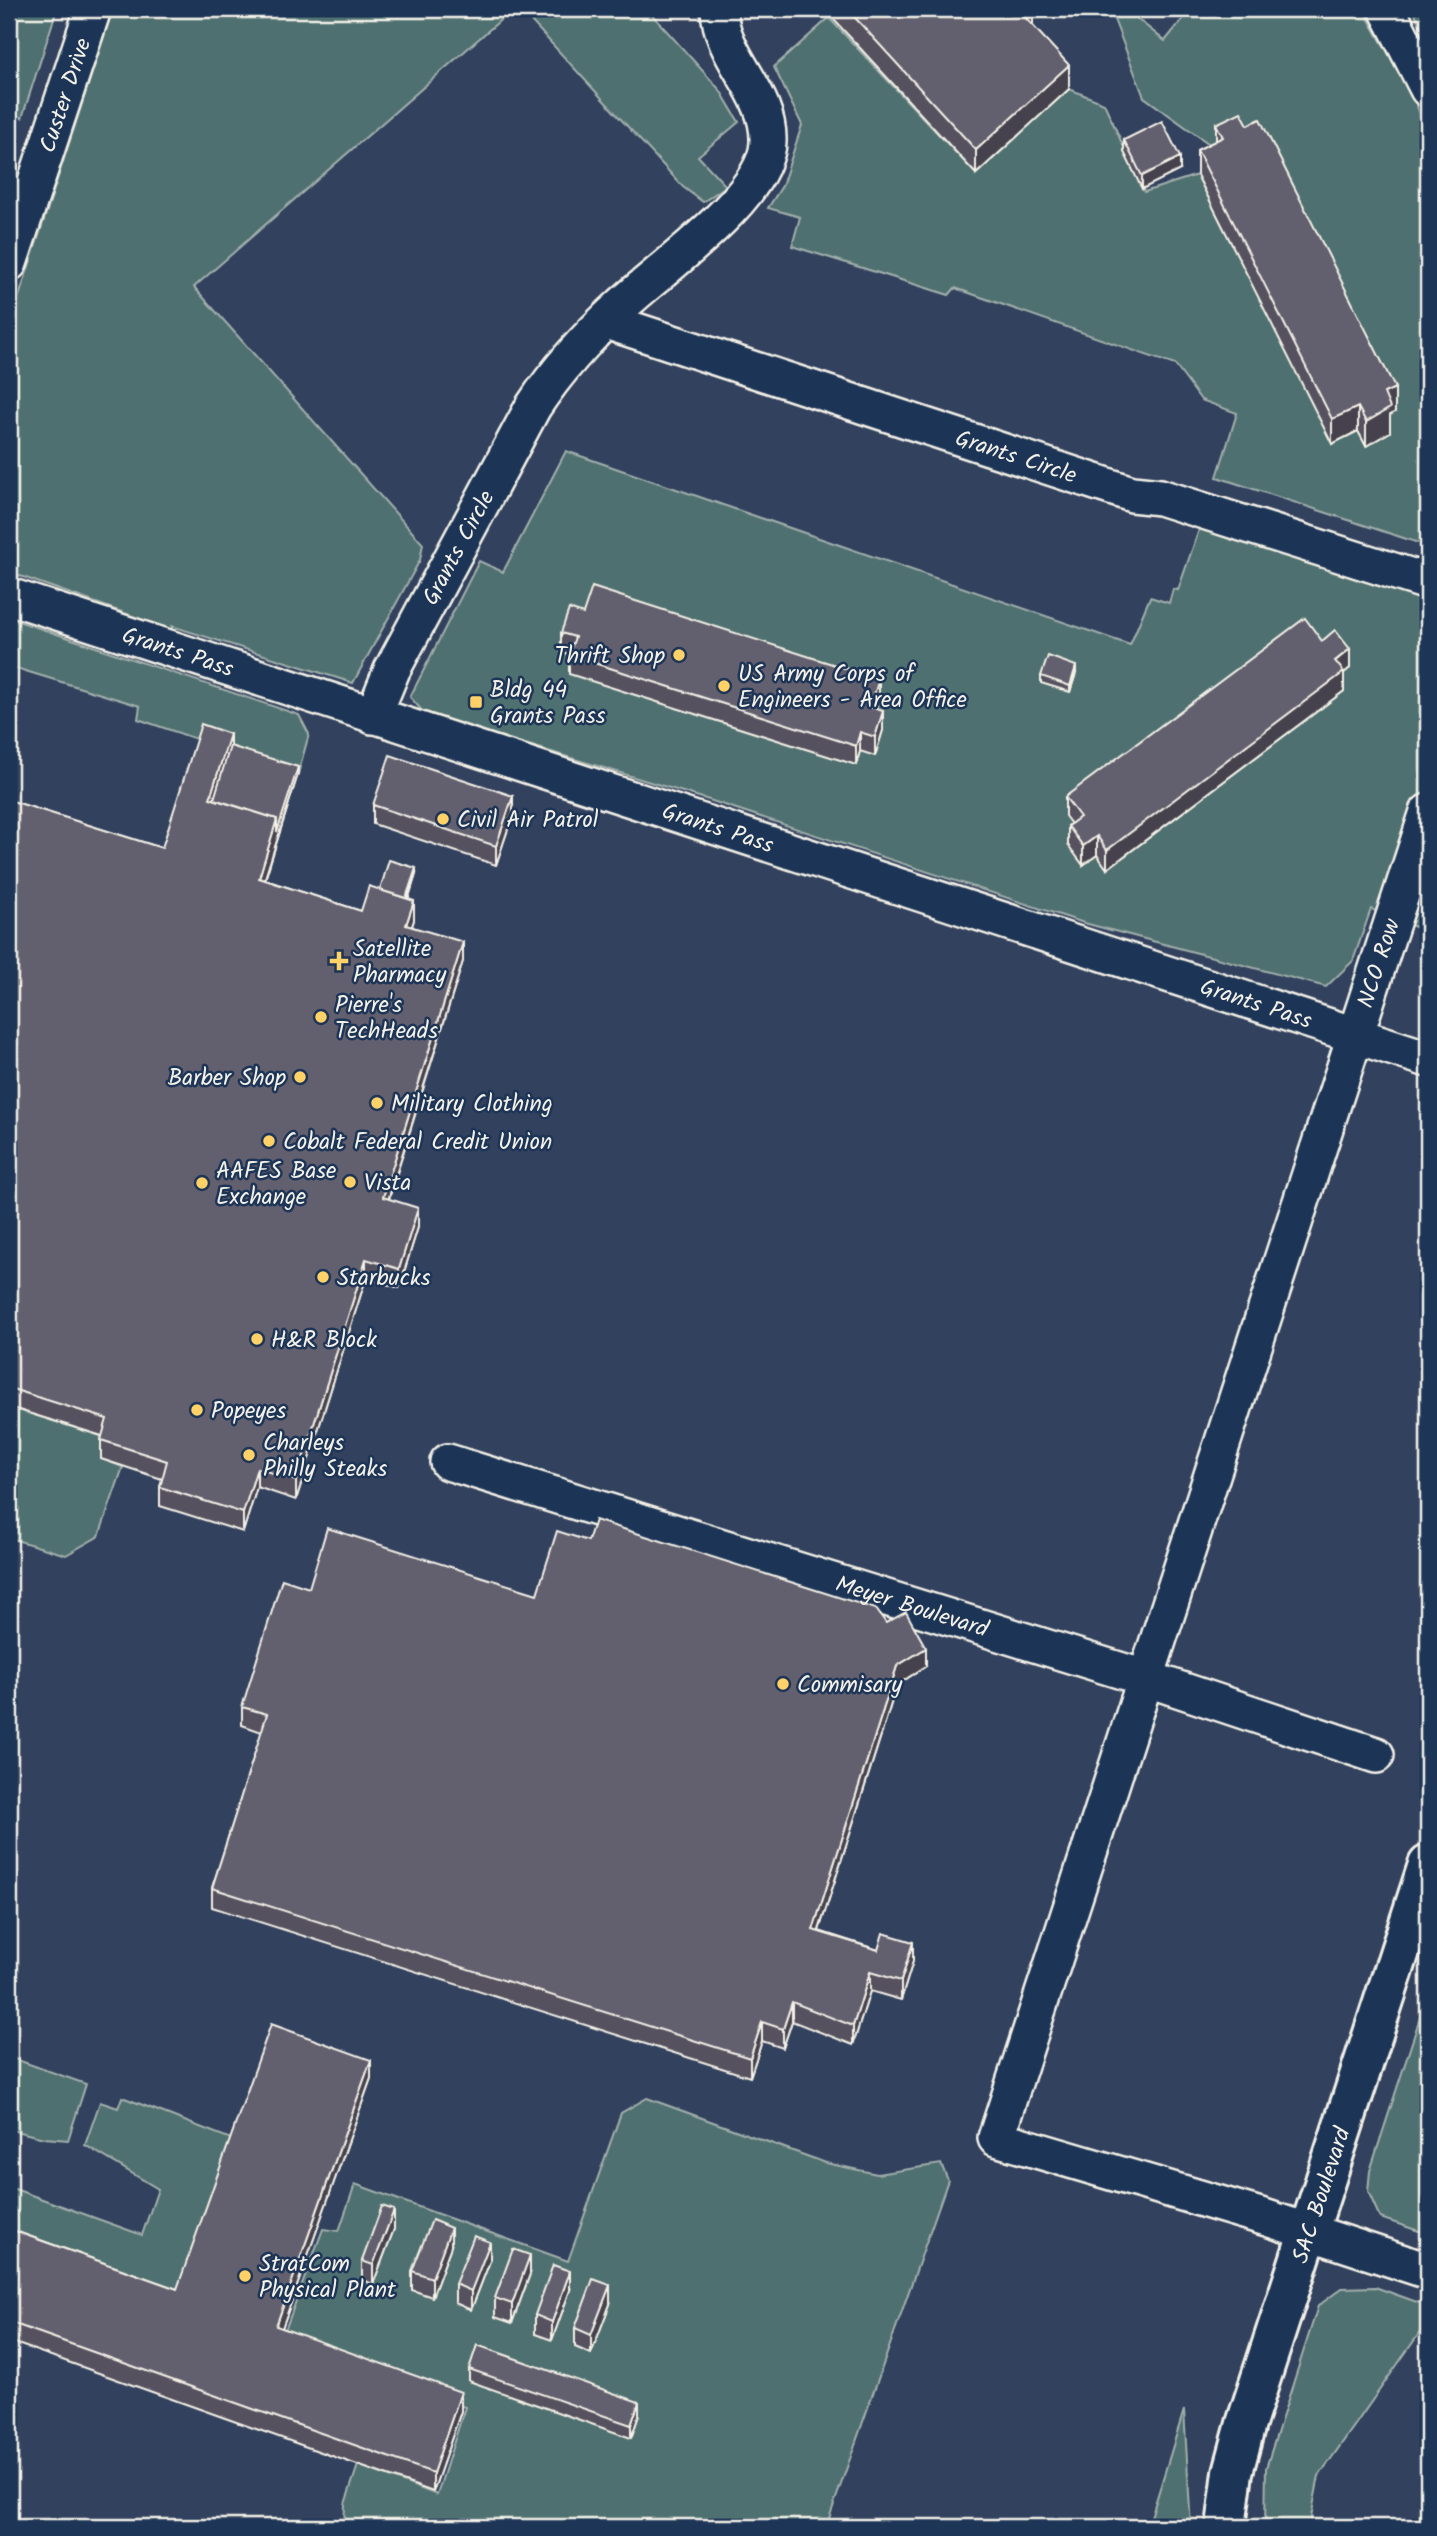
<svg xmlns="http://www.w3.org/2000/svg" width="1437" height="2536" viewBox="0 0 1437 2536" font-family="Kalam,sans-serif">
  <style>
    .green { fill: #507070; stroke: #a2b0ac; stroke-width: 2 }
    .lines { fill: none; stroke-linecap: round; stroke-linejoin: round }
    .minor-casing { stroke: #f4f1e8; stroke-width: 40 }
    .tertiary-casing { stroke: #f4f1e8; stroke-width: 44 }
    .minor { stroke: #1d3557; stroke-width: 35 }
    .tertiary { stroke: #1d3557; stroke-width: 38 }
    .wall { fill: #54515f; stroke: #f4f1e8; stroke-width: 2 }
    .shaded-wall { fill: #45424d; stroke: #f4f1e8; stroke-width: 2 }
    .building { fill: #625e6e; stroke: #f4f1e8; stroke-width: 2 }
    .poi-dot { fill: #ffd166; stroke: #1d3557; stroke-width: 2.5 }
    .labels { text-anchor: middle; stroke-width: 5; stroke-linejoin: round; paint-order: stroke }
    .street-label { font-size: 23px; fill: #f4f1e8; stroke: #1d3557 }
    .poi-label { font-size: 23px; fill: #f4f1e8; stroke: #1d3557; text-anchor: start }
  </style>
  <rect width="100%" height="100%" fill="#32415e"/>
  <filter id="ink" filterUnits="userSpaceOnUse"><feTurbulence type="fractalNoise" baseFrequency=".0143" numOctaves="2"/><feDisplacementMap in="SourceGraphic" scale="14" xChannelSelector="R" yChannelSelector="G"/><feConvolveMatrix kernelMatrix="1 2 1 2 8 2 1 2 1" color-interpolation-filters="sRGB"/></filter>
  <g filter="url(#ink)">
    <g class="green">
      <path d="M 9,9 L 57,9 L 22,118 L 9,114 Z"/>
      <path d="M 113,9 L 513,9 L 194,287 L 423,544 L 420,560 L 353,683 L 172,626 L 172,630 L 9,572 L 9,327 Z"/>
      <path d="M 520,9 L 647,9 L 720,90 L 739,122 L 698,156 L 726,186 L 703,202 L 683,187 Z"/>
      <path d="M 1110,9 L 1125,9 L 1165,41 L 1191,9 L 1363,9 L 1414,99 L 1428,134 L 1428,546 L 1217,477 L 1237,413 L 1201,400 L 1175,365 L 955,288 L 949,295 L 792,246 L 800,217 L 768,208 L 782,186 L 802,125 L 774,67 L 829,18 L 976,174 L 1069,89 L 1104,103 L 1144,192 L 1197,175 L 1333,443 L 1358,431 L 1366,446 L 1216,149 L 1144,97 Z"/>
      <path d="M 1413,9 L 1428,9 L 1428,42 Z"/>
      <path d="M 566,451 L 1130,645 L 1150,597 L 1169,603 L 1173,589 L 1178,590 L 1202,521 L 1428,595 L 1428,932 L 1371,909 L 1353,961 L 1326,987 L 1084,923 L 709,800 L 424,713 L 410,697 L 479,561 L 503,572 Z"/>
      <path d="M 9,618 L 299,715 L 309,734 L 298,774 L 138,719 L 140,706 L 9,666 Z"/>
      <path d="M 9,1407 L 107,1438 L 101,1459 L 123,1467 L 99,1536 L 66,1555 L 9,1538 Z"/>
      <path d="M 1428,1993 L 1428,2234 L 1380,2218 L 1368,2191 L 1370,2171 Z"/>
      <path d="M 9,2057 L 86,2084 L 68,2140 L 44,2138 L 11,2130 L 9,2134 Z"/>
      <path d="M 122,2097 L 234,2140 L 179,2303 L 9,2242 L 9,2187 L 142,2235 L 158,2189 L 85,2145 L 100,2102 L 118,2108 Z"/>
      <path d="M 647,2098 L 826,2163 L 877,2174 L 941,2164 L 948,2180 L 826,2527 L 344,2527 L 345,2504 L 358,2465 L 437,2495 L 465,2407 L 281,2341 L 323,2229 L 339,2231 L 355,2184 L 568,2261 L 621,2113 Z"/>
      <path d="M 1375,2287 L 1428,2306 L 1428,2321 L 1319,2476 L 1311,2517 L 1313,2527 L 1265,2527 L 1266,2468 L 1318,2306 L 1342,2288 Z"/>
      <path d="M 1184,2410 L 1191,2527 L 1148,2527 Z"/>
    </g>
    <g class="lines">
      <g class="minor-casing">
        <g id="minor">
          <path d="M 1387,9 L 1428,89"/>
          <path id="s1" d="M 9,263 L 93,9"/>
          <path id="s2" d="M 606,321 L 1132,494 L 1160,497 L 1428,582"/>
          <path id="s3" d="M 9,596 L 1428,1059"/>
          <path id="s4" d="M 373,716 L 392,670 L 533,407 C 558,369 587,337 621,306 C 660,269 767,196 768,142 C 770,92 721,59 719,9"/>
          <path d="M 1428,812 L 996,2138 L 1267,2218 L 1428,2271"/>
          <path id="s5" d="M 448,1462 L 1148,1679 L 1376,1755"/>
        </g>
      </g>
      <g class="tertiary-casing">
        <g id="tertiary">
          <path id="s6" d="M 1226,2527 L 1233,2472 L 1246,2424 L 1428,1865"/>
        </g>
      </g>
      <use href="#minor" class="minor"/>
      <use href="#tertiary" class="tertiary"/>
    </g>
    <g class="wall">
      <path d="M 824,9 L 1033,9 L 1033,26 L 1069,89 L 976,174 Z"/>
      <path d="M 1216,124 L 1395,412 L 1390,415 L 1390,432 L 1366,446 L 1358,431 L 1332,444 L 1197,175 L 1197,150 L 1216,141 Z"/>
      <path d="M 1124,140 L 1180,170 L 1142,189 L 1124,152 Z"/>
      <path d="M 561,633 L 879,697 L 876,709 L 883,730 L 875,756 L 860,751 L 856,765 L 569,674 L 569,654 L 561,652 Z"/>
      <path d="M 1322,641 L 1350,668 L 1344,673 L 1344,691 L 1107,869 L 1097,855 L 1083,865 L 1068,845 L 1068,826 L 1071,824 L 1065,816 L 1065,797 Z"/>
      <path d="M 1076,673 L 1070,692 L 1041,683 L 1041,676 Z"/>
      <path d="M 230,746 L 298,774 L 265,880 L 361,911 L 380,890 L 416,874 L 408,899 L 414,920 L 412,926 L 463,961 L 389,1199 L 418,1227 L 399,1288 L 366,1278 L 296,1500 L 257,1487 L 243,1532 L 160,1506 L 160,1487 L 162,1479 L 101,1459 L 101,1440 L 102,1436 L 9,1407 L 9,800 L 162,848 Z"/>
      <path d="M 373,805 L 513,814 L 496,865 L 373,824 Z"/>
      <path d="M 588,1541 L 886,1623 L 926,1666 L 897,1685 L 819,1931 L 913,1961 L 901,2000 L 870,1991 L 853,2045 L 792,2021 L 783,2048 L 762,2041 L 750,2077 L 212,1907 L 212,1888 L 262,1732 L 242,1725 L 242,1707 L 309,1588 L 537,1594 Z"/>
      <path d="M 371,2078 L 282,2328 L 461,2411 L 433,2492 L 9,2341 L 9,2229 L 177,2289 Z"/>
      <path d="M 394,2229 L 373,2284 L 362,2280 L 362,2261 Z"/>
      <path d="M 451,2246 L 432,2297 L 412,2290 L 412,2271 Z"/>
      <path d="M 490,2261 L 471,2310 L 455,2303 L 455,2284 Z"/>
      <path d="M 530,2274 L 512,2323 L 495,2317 L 495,2298 Z"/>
      <path d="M 570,2290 L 552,2340 L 535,2334 L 535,2315 Z"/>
      <path d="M 610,2304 L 591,2354 L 575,2347 L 575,2328 Z"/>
      <path d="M 469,2369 L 639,2415 L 631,2438 L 469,2381 Z"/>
    </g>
    <g class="shaded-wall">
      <path d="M 1026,9 L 1033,9 L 1033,26 L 1021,13 Z"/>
      <path d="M 1069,65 L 1069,89 L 976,174 L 976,150 Z"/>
      <path d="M 1180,157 L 1180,170 L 1142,189 L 1142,176 Z"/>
      <path d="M 1395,388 L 1395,412 L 1390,415 L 1390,432 L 1366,446 L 1366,422 L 1384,393 Z"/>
      <path d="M 1358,407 L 1358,431 L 1332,444 L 1332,419 Z"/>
      <path d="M 1350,649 L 1350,668 L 1344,673 L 1344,691 L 1107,869 L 1107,850 Z"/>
      <path d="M 1076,666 L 1076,673 L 1070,692 L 1070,686 Z"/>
      <path d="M 879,679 L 879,697 L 870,726 L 870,707 Z"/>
      <path d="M 883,711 L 883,730 L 875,756 L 875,737 Z"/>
      <path d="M 860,732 L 860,751 L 856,765 L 856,746 Z"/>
      <path d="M 230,734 L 230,752 L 212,811 L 210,798 Z"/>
      <path d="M 298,767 L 298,774 L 259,897 L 259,878 L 277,819 Z"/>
      <path d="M 513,796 L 513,814 L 496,865 L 496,846 Z"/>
      <path d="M 1097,836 L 1097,855 L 1083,865 L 1083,846 Z"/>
      <path d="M 416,868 L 416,874 L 403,917 L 403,910 Z"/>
      <path d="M 414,901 L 414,920 L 406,943 L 406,925 Z"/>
      <path d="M 463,942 L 463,961 L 383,1216 L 383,1197 Z"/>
      <path d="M 418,1208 L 418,1227 L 399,1288 L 399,1269 Z"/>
      <path d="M 366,1259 L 366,1278 L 296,1500 L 296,1481 Z"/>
      <path d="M 257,1468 L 257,1487 L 243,1532 L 243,1513 Z"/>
      <path d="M 926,1648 L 926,1666 L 897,1685 L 813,1949 L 813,1930 L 897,1666 Z"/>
      <path d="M 913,1942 L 913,1961 L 901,2000 L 901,1981 Z"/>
      <path d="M 870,1972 L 870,1991 L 853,2045 L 853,2026 Z"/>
      <path d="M 792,2002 L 792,2021 L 783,2048 L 783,2029 Z"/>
      <path d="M 762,2022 L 762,2041 L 750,2077 L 750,2058 Z"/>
      <path d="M 371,2060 L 371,2078 L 276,2345 L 276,2326 Z"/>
      <path d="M 394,2210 L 394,2229 L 373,2284 L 373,2265 Z"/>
      <path d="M 451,2228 L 451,2246 L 432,2297 L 432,2278 Z"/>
      <path d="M 490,2242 L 490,2261 L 471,2310 L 471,2291 Z"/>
      <path d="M 530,2255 L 530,2274 L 512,2323 L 512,2304 Z"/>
      <path d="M 570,2271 L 570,2290 L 552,2340 L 552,2322 Z"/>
      <path d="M 610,2285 L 610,2304 L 591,2354 L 591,2335 Z"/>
      <path d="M 461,2392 L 461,2411 L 433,2492 L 433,2473 Z"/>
      <path d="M 639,2402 L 639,2415 L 631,2438 L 631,2425 Z"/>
    </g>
    <g class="building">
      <path d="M 847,9 L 1026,9 L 1021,13 L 1069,65 L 976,150 Z"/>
      <path d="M 1241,112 L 1248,125 L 1260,119 L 1395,388 L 1384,393 L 1390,408 L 1366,422 L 1358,407 L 1332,419 L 1197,150 L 1223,137 L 1216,124 Z"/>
      <path d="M 1162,121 L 1180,157 L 1142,176 L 1124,140 Z"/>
      <path d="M 592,587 L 879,679 L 870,707 L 883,711 L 875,737 L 860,732 L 856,746 L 569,655 L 575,637 L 561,633 L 569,609 L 583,614 Z"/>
      <path d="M 1305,618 L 1322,641 L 1335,630 L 1350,649 L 1335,661 L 1344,672 L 1107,850 L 1097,836 L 1083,846 L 1068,826 L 1080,817 L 1065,797 Z"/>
      <path d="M 1048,656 L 1076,666 L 1070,686 L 1041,676 Z"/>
      <path d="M 201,724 L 230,734 L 210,798 L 277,819 L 259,878 L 361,911 L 369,886 L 414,901 L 406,925 L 463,942 L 383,1197 L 418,1208 L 399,1269 L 366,1259 L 296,1481 L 257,1468 L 243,1513 L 160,1487 L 167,1461 L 101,1440 L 107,1419 L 9,1388 L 9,800 L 162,848 Z"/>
      <path d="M 230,746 L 298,767 L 277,832 L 277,819 L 214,799 Z"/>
      <path d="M 390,755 L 513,796 L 496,846 L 373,805 Z"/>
      <path d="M 389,860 L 416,868 L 406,898 L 380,890 Z"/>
      <path d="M 595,1520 L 876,1609 L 886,1623 L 906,1612 L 926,1648 L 897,1666 L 813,1930 L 878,1950 L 883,1933 L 913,1942 L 901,1981 L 870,1972 L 853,2026 L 792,2002 L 783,2029 L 762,2022 L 750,2058 L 212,1888 L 267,1714 L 242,1707 L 282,1579 L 309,1588 L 327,1528 L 537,1594 L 557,1531 L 588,1541 Z"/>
      <path d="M 271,2024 L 371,2060 L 276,2326 L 461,2392 L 433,2473 L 9,2322 L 9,2229 L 177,2289 Z"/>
      <path d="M 382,2206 L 394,2210 L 373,2265 L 362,2261 Z"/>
      <path d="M 432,2220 L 451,2228 L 432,2278 L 412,2271 Z"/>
      <path d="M 474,2236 L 490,2242 L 471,2291 L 455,2284 Z"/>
      <path d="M 513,2249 L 530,2255 L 512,2304 L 495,2298 Z"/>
      <path d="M 553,2265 L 570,2271 L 552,2322 L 535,2315 Z"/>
      <path d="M 593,2279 L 610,2285 L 591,2335 L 575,2328 Z"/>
      <path d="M 477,2345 L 639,2402 L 631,2425 L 469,2369 Z"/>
      <path d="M 9,2519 L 34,2527 L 9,2527 Z"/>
    </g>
  </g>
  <g class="poi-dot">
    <circle cx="679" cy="655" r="7"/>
    <circle cx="724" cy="686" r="7"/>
    <rect x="469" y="695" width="14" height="14" rx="3.5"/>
    <circle cx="443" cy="819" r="7"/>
    <path d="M335.5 950.5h7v7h7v7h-7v7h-7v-7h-7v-7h7z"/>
    <circle cx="321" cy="1017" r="7"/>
    <circle cx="300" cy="1077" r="7"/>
    <circle cx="377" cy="1103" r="7"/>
    <circle cx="269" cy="1141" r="7"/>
    <circle cx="350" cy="1182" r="7"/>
    <circle cx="202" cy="1183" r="7"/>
    <circle cx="323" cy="1277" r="7"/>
    <circle cx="257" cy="1339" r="7"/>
    <circle cx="197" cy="1410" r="7"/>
    <circle cx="249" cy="1455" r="7"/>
    <circle cx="783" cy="1684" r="7"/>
    <circle cx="245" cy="2276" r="7"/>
  </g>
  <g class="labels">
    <g class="street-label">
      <text dy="8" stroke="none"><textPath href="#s1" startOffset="177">Custer Drive</textPath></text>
      <text dy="8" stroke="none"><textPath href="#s2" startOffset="432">Grants Circle</textPath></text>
      <text dy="8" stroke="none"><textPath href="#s4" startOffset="189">Grants Circle</textPath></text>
      <text dy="8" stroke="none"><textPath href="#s3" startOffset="178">Grants Pass</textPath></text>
      <text dy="8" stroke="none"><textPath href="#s3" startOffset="746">Grants Pass</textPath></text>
      <text transform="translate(1378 963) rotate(-72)" y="8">NCO Row</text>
      <text dy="8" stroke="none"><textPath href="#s3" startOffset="1312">Grants Pass</textPath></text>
      <text dy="8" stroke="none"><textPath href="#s5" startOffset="486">Meyer Boulevard</textPath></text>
      <text dy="8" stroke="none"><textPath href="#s6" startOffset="346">SAC Boulevard</textPath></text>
    </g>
    <g class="poi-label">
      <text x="665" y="663" text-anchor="end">Thrift Shop</text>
      <text x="738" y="681">US Army Corps of<tspan x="738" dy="26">Engineers - Area Office</tspan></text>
      <text x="490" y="697">Bldg 44<tspan x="490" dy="26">Grants Pass</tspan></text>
      <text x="457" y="827">Civil Air Patrol</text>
      <text x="353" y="956">Satellite<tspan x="353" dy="26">Pharmacy</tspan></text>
      <text x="335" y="1012">Pierre's<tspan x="335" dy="26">TechHeads</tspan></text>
      <text x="286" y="1085" text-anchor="end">Barber Shop</text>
      <text x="391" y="1111">Military Clothing</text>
      <text x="283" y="1149">Cobalt Federal Credit Union</text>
      <text x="216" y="1178">AAFES Base<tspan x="216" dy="26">Exchange</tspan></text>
      <text x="364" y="1190">Vista</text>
      <text x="337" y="1285">Starbucks</text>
      <text x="271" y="1347">H&amp;R Block</text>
      <text x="211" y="1418">Popeyes</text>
      <text x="263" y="1450">Charleys<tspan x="263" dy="26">Philly Steaks</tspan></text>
      <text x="797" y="1692">Commisary</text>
      <text x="259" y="2271">StratCom<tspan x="259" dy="26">Physical Plant</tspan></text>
    </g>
  </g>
  <rect width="1437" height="2536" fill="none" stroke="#1d3557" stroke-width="35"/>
  <rect x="18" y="18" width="1402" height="2501" fill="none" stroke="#f4f1e8" stroke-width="2.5" filter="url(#ink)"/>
</svg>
